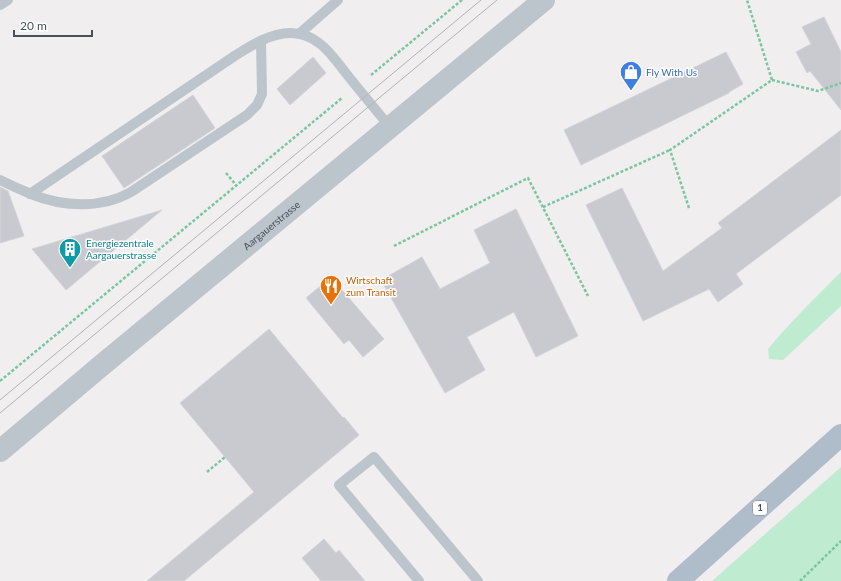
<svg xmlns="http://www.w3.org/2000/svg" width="841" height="581" viewBox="0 0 841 581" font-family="Lato,sans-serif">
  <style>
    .green { fill: #bfebd1 }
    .building { fill: #c8cad0; stroke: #d2d4d9 }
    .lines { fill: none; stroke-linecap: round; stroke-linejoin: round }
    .path { stroke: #79c6a2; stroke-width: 2.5; stroke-dasharray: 3 2; stroke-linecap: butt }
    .service { stroke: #bdc5cc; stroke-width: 10 }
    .tertiary { stroke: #bdc5cc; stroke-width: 22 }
    .primary { stroke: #afbcca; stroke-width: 22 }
    .tram { stroke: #b0b3b7; stroke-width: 1 }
    .labels { text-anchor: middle; stroke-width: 3; stroke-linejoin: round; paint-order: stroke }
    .shield { fill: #fff; stroke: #7e848b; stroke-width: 1 }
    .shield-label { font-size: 9px; font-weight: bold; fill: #475059 }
    .shop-label { font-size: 10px; fill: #366cbe; stroke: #fff; text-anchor: start }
    .street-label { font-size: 10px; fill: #475059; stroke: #fff }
    .culture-label { font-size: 10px; fill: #0d838f; stroke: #fff; text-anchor: start }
    .food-label { font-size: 10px; fill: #c56008; stroke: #fff; text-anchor: start }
  </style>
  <rect width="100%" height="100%" fill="#f0eeee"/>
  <g class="green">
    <path d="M 841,272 L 841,306 L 783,360 L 769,359 L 768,349 C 791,321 816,297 841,272 Z"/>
    <path d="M 841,467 L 841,581 L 712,581 Z"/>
  </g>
  <g class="building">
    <path d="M 824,17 L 841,52 L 841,110 L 810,71 L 807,73 L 796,52 L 811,44 L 802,27 Z"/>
    <path d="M 726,52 L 743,84 L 729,92 L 729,93 L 581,165 L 564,130 Z"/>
    <path d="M 313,57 L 326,73 L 290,105 L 277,89 Z"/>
    <path d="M 193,95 L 215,128 L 124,188 L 102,156 Z"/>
    <path d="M 841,130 L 841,195 L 736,274 L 743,284 L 718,302 L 709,289 L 643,321 L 586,205 L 622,188 L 663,271 L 722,228 L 718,223 Z"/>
    <path d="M 0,187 L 8,191 L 24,236 L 0,243 Z"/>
    <path d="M 516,209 L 578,336 L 536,357 L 514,312 L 467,337 L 485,370 L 445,393 L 381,280 L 422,257 L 440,289 L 490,263 L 474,230 Z"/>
    <path d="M 162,210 L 66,290 L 32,249 Z"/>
    <path d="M 331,277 L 384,339 L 363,357 L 349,340 L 344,344 L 306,298 Z"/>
    <path d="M 269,329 L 343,418 L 344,417 L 359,435 L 184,581 L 147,581 L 254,492 L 180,403 Z"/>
    <path d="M 324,539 L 336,553 L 339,550 L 365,581 L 321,581 L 302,558 Z"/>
  </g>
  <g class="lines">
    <g class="path">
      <path d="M 371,75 L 462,0"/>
      <path d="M 772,80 L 818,91 L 841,83"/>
      <path d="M 226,173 L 236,185"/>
      <path d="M 543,207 L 670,150"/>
      <path d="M 689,208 L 670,150 L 772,80 L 747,0"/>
      <path d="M 394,246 L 528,178 L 588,296"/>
      <path d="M 0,381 L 342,98"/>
      <path d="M 207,472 L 225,457"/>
      <path d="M 800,581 L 841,541"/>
    </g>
    <g class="service">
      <path d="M 0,5 L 8,0"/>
      <path d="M 299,34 L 338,0"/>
      <path d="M 0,180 C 10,185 21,190 31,194 C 63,207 101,209 131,192 L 247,115 L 257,105 L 262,94 L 261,41"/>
      <path d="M 30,194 L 236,55 C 252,45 271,33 290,33 C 300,33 310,36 319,43 C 329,50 337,62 345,72 C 360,91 375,109 390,127"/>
      <path d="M 419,581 L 339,485 L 374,457 L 478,581"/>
    </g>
    <path class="tertiary" id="s1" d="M 0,451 L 102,365 L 544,0"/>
    <path class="primary" d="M 678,581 L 841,435"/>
    <g class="tram">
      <path d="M 0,400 L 481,0"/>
      <path d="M 0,413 L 497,0"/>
    </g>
  </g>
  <defs>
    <g id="shop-pin" transform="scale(1.15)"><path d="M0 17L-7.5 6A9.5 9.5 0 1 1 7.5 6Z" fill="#3f7fe0" stroke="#fff"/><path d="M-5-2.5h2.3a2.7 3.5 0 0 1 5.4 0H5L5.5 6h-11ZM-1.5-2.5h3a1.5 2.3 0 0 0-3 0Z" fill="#fff"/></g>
    <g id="building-pin" transform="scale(1.15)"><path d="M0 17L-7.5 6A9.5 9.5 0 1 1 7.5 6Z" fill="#0f9aa8" stroke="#fff"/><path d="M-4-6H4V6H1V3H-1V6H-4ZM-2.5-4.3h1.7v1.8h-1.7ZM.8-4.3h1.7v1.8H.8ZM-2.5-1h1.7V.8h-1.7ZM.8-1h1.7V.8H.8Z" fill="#fff"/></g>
    <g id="restaurant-pin" transform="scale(1.15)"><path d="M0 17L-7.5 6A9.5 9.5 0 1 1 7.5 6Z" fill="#e8710a" stroke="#fff"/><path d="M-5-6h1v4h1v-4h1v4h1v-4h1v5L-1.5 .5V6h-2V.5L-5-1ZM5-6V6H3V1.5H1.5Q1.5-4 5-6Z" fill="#fff"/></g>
  </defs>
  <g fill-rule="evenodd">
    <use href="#shop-pin" x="631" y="72"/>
    <use href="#building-pin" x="70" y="249"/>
    <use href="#restaurant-pin" x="331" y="286"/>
  </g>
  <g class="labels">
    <rect class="shield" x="753" y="501" width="14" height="14" rx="3"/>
    <g class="shield-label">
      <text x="760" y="511">1</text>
    </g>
    <g class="shop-label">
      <text x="646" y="76">Fly With Us</text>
    </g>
    <g class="street-label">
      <text dy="4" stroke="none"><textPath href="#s1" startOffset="353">Aargauerstrasse</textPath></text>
    </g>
    <g class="culture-label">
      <text x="86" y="247">Energiezentrale<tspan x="86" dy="12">Aargauerstrasse</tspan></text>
    </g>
    <g class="food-label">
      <text x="346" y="284">Wirtschaft<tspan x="346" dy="12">zum Transit</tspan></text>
    </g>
  </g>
  <path d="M14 30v6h78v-6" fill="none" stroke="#475059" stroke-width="2"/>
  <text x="20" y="30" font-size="12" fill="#475059" stroke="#ffffff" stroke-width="3" paint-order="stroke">20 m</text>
</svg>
